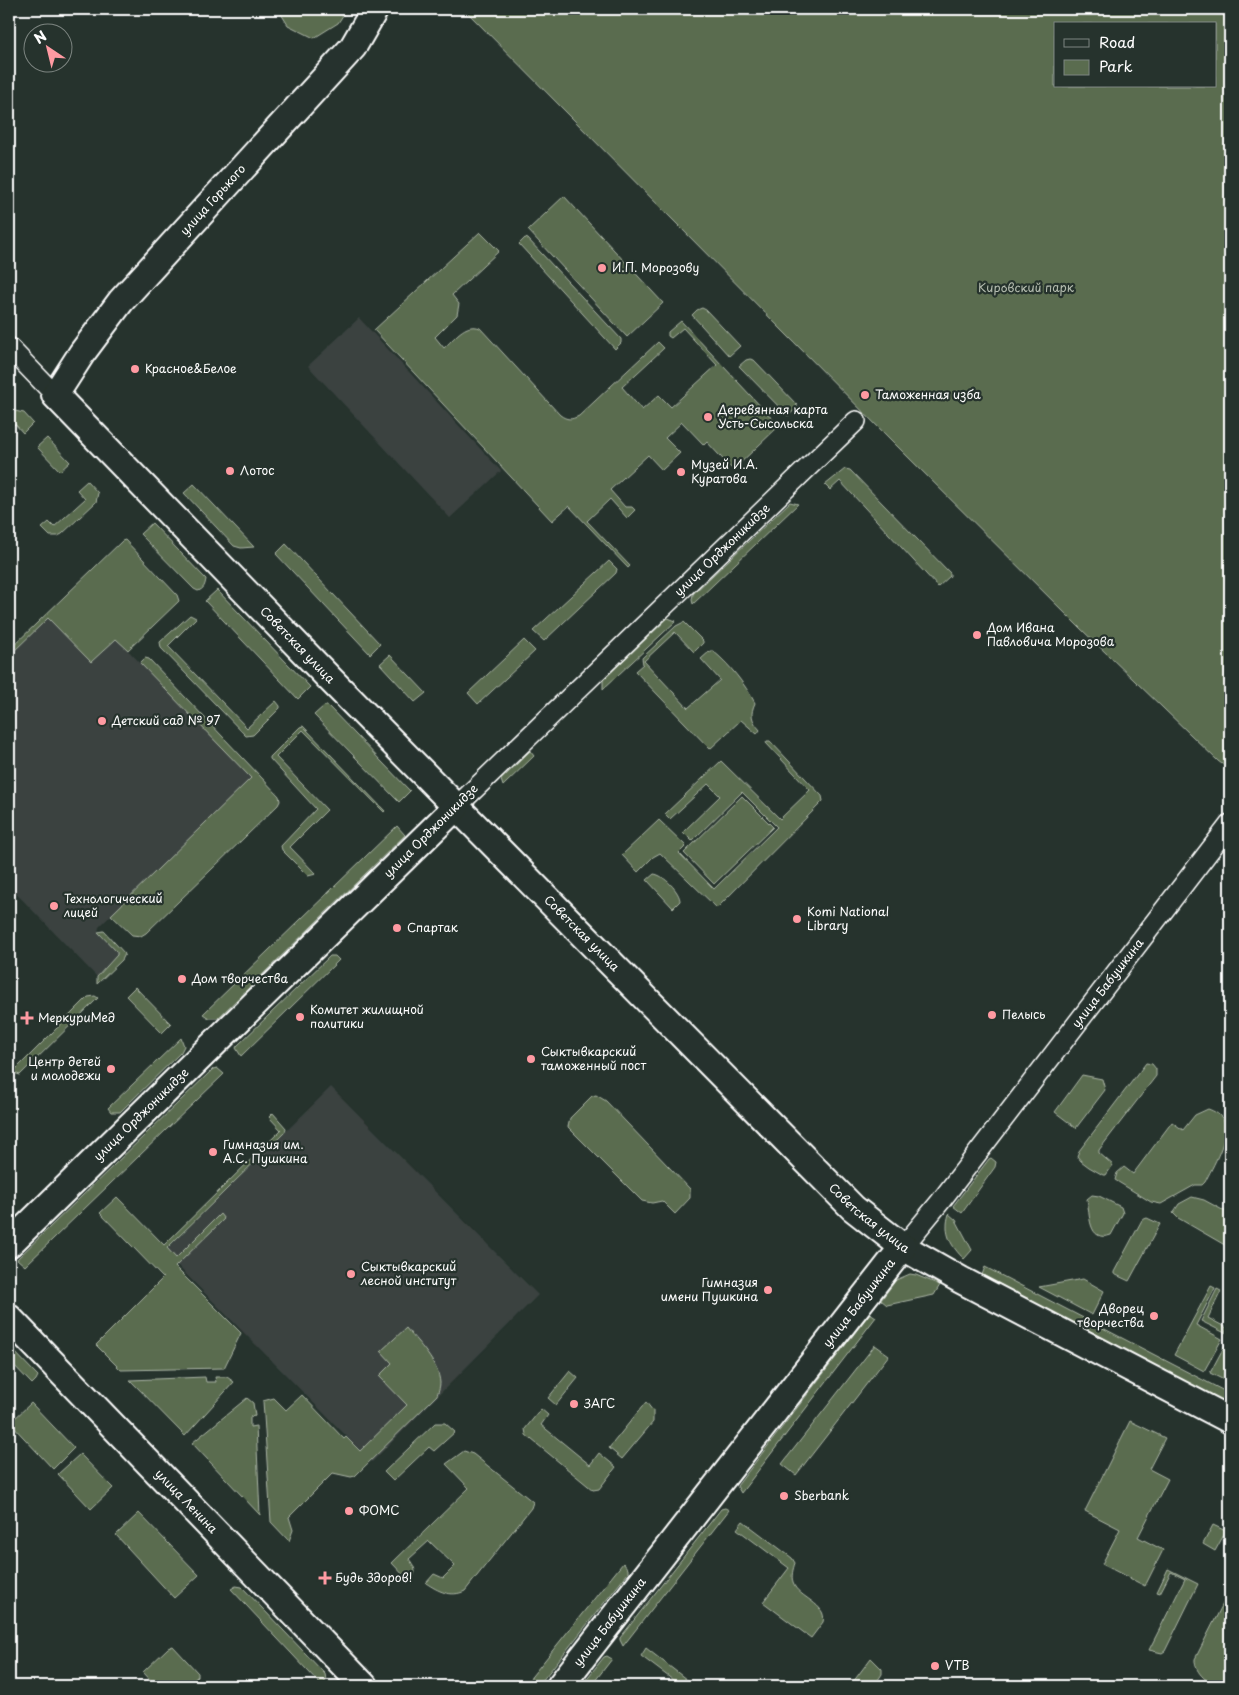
<svg xmlns="http://www.w3.org/2000/svg" width="1239" height="1695" viewBox="0 0 1239 1695" font-family="'Playpen Sans',sans-serif">
  <style>
    .built { fill: #3a4240 }
    .green { fill: #5a6c4f; stroke: #acb6a7; fill-rule: evenodd }
    .lines { fill: none; stroke-linecap: round; stroke-linejoin: round }
    .street-casing { stroke: #fff; stroke-width: 22 }
    .secondary-casing { stroke: #fff; stroke-width: 30 }
    .street { stroke: #26332d; stroke-width: 19 }
    .secondary { stroke: #26332d; stroke-width: 26 }
    .poi-dot { fill: #ff9aa2; stroke: #26332d; stroke-width: 2 }
    .labels { text-anchor: middle; stroke-width: 4.5; stroke-linejoin: round; paint-order: stroke }
    .street-label { font-size: 12px; fill: #fff; stroke: #26332d }
    .poi-label { font-size: 12px; fill: #fff; stroke: #26332d; text-anchor: start }
    .park-label { font-size: 12px; fill: #b5bdb0; stroke: #26332d }
  </style>
  <rect width="100%" height="100%" fill="#26332d"/>
  <filter id="ink" filterUnits="userSpaceOnUse"><feTurbulence type="fractalNoise" baseFrequency=".02" numOctaves="2"/><feDisplacementMap in="SourceGraphic" scale="10" xChannelSelector="R" yChannelSelector="G"/><feConvolveMatrix kernelMatrix="1 2 1 2 8 2 1 2 1" color-interpolation-filters="sRGB"/></filter>
  <g filter="url(#ink)">
    <g class="built">
      <path d="M 359,318 L 501,471 L 450,518 L 308,366 Z"/>
      <path d="M 48,618 L 91,662 L 116,638 L 252,778 L 99,927 L 98,933 L 117,952 L 117,955 L 97,977 L 9,886 L 9,656 Z"/>
      <path d="M 331,1087 L 538,1295 L 372,1462 L 164,1252 Z"/>
    </g>
    <g class="green">
      <path d="M 278,9 L 347,9 L 338,23 L 314,38 L 288,25 Z"/>
      <path d="M 464,9 L 1230,9 L 1230,770 L 1218,761 L 1080,628 L 893,442 ZM 1055,24 L 1215,24 L 1215,86 L 1055,86 Z"/>
      <path d="M 564,196 L 663,303 L 627,337 L 528,230 Z"/>
      <path d="M 480,232 L 499,251 L 452,295 L 459,304 L 457,315 L 435,337 L 444,348 C 454,339 465,322 480,328 L 560,415 C 567,420 571,420 579,416 L 658,342 L 664,348 L 622,387 L 642,410 L 659,395 L 671,407 L 717,365 L 683,328 L 671,338 L 668,336 L 668,332 L 681,321 L 779,426 L 733,470 L 707,442 L 704,445 L 682,422 L 665,438 L 680,453 L 662,470 L 648,455 L 610,490 L 625,507 L 632,507 L 635,510 L 627,518 L 610,499 L 587,521 L 630,566 L 628,568 L 569,506 L 552,521 L 374,330 Z"/>
      <path d="M 525,238 L 528,239 L 621,339 L 621,343 L 615,349 L 519,244 Z"/>
      <path d="M 702,308 L 706,310 L 740,346 L 729,356 L 692,315 L 697,310 Z"/>
      <path d="M 750,359 L 754,360 L 797,405 L 797,408 L 788,416 L 739,366 L 746,360 Z"/>
      <path d="M 15,411 L 24,413 L 33,423 L 23,433 L 15,424 L 9,429 L 9,414 Z"/>
      <path d="M 47,438 L 70,462 L 60,471 L 37,447 Z"/>
      <path d="M 845,469 L 850,470 L 950,573 L 950,576 L 938,587 L 840,481 L 830,490 L 825,485 Z"/>
      <path d="M 87,481 L 98,493 L 96,502 L 62,534 L 58,536 L 50,536 L 42,528 L 49,522 L 54,527 L 85,499 L 77,490 Z"/>
      <path d="M 194,484 L 254,547 L 241,548 L 234,546 L 184,493 Z"/>
      <path d="M 790,502 L 798,504 L 693,604 L 692,600 L 693,594 Z"/>
      <path d="M 152,523 L 206,579 C 205,585 204,589 198,591 L 194,589 L 140,534 Z"/>
      <path d="M 125,540 L 177,595 L 179,601 L 128,650 L 116,639 L 91,662 L 48,618 L 9,656 L 9,650 L 122,541 Z"/>
      <path d="M 286,544 L 380,644 L 370,654 L 276,554 Z"/>
      <path d="M 609,561 L 617,569 L 616,573 L 544,641 L 533,631 Z"/>
      <path d="M 217,590 L 310,687 L 298,699 L 205,601 Z"/>
      <path d="M 190,615 L 196,618 L 168,646 L 247,728 L 276,701 L 280,706 L 280,708 L 253,735 L 246,736 L 161,648 L 160,642 Z"/>
      <path d="M 668,618 L 676,621 L 603,689 L 603,680 Z"/>
      <path d="M 684,622 L 703,641 L 703,643 L 694,652 L 675,632 L 644,661 L 688,708 L 720,680 L 701,659 L 710,651 L 713,651 C 729,664 745,684 755,703 C 750,714 751,720 760,730 L 757,734 L 741,720 L 710,749 L 635,671 L 643,664 L 642,658 L 676,626 Z"/>
      <path d="M 524,640 L 535,651 L 478,704 L 468,693 Z"/>
      <path d="M 390,655 L 426,693 L 415,702 L 380,664 Z"/>
      <path d="M 145,658 L 149,659 L 279,796 L 280,801 L 278,805 L 146,933 L 141,936 L 132,935 L 111,915 L 251,778 L 140,663 Z"/>
      <path d="M 324,706 L 328,706 L 410,791 L 399,802 L 314,715 Z"/>
      <path d="M 303,726 L 385,811 L 384,812 L 303,730 L 276,757 L 327,810 L 290,847 L 316,874 L 308,876 L 282,850 L 281,846 L 316,809 L 270,759 L 270,757 L 300,727 Z"/>
      <path d="M 767,741 L 770,741 L 822,796 L 823,801 L 717,908 L 660,853 L 653,857 L 638,872 L 622,855 L 659,820 L 686,846 L 679,853 L 714,889 L 777,827 L 742,792 L 692,841 L 683,832 L 720,796 L 708,784 L 670,819 L 665,814 L 721,761 L 780,819 L 810,790 L 766,743 Z"/>
      <path d="M 530,751 L 534,756 L 503,786 L 501,780 Z"/>
      <path d="M 742,796 L 773,827 L 714,884 L 684,853 Z"/>
      <path d="M 397,826 L 405,835 L 218,1018 L 209,1018 L 203,1014 Z"/>
      <path d="M 654,874 C 664,875 680,892 680,901 L 673,908 L 647,880 Z"/>
      <path d="M 104,931 L 125,954 L 122,960 L 97,984 L 97,977 L 117,955 L 117,952 L 98,932 Z"/>
      <path d="M 330,956 L 335,956 L 339,960 L 241,1056 L 236,1048 L 237,1046 Z"/>
      <path d="M 135,987 L 171,1024 L 162,1033 L 126,996 Z"/>
      <path d="M 95,996 L 98,998 L 20,1075 L 14,1073 L 15,1070 L 88,997 Z"/>
      <path d="M 181,1038 L 184,1046 L 181,1052 L 120,1112 L 111,1112 L 108,1108 Z"/>
      <path d="M 1146,1063 L 1152,1064 L 1156,1069 L 1156,1076 L 1099,1150 L 1099,1153 L 1113,1165 L 1106,1175 L 1103,1175 L 1089,1167 L 1081,1161 L 1077,1156 L 1079,1151 Z"/>
      <path d="M 217,1068 L 224,1074 L 25,1266 L 17,1259 L 213,1069 Z"/>
      <path d="M 1082,1075 L 1102,1079 L 1105,1090 L 1076,1128 L 1055,1112 Z"/>
      <path d="M 596,1095 L 606,1101 L 690,1189 L 690,1198 L 675,1214 L 662,1201 L 652,1203 L 642,1201 L 568,1127 L 570,1118 L 592,1096 Z"/>
      <path d="M 1208,1109 C 1214,1111 1221,1115 1224,1121 C 1231,1135 1212,1168 1205,1182 L 1202,1185 L 1195,1185 L 1161,1204 L 1151,1202 L 1115,1180 L 1117,1173 L 1124,1167 L 1133,1174 L 1172,1122 L 1183,1130 L 1195,1115 Z"/>
      <path d="M 273,1113 L 286,1128 L 285,1132 L 167,1248 L 176,1258 L 220,1214 L 224,1219 L 175,1267 L 241,1333 L 224,1368 L 121,1370 L 96,1345 L 163,1278 L 100,1213 L 117,1197 L 164,1245 L 281,1130 L 269,1117 Z"/>
      <path d="M 991,1158 L 996,1162 L 995,1167 L 962,1213 L 953,1206 L 989,1159 Z"/>
      <path d="M 1092,1195 L 1099,1196 L 1121,1207 L 1123,1213 L 1111,1235 C 1088,1243 1090,1215 1087,1199 Z"/>
      <path d="M 1192,1197 L 1204,1200 L 1230,1214 L 1230,1248 L 1178,1218 L 1173,1213 L 1179,1204 Z"/>
      <path d="M 949,1214 L 956,1220 L 972,1250 L 964,1259 C 951,1246 943,1233 949,1214 Z"/>
      <path d="M 1147,1218 L 1160,1224 L 1129,1281 L 1114,1274 L 1114,1272 L 1142,1220 Z"/>
      <path d="M 985,1267 L 1230,1394 L 1230,1405 L 982,1275 Z"/>
      <path d="M 910,1274 L 916,1275 L 940,1285 L 934,1295 L 887,1305 L 881,1300 L 896,1280 Z"/>
      <path d="M 1083,1279 L 1104,1291 L 1092,1315 L 1039,1287 Z"/>
      <path d="M 1211,1286 L 1215,1288 L 1196,1325 L 1222,1339 L 1204,1371 L 1174,1355 Z"/>
      <path d="M 1217,1289 L 1221,1291 L 1208,1318 L 1227,1328 L 1225,1333 L 1201,1321 Z"/>
      <path d="M 870,1313 L 876,1317 L 741,1493 L 737,1486 Z"/>
      <path d="M 406,1328 C 418,1343 439,1363 440,1383 C 440,1387 438,1392 437,1395 L 355,1476 L 351,1477 L 333,1473 L 289,1517 L 293,1530 L 289,1541 L 271,1522 L 263,1401 L 274,1398 L 286,1410 L 302,1395 L 344,1439 L 346,1437 L 360,1451 L 407,1405 L 379,1376 L 392,1363 L 381,1351 Z"/>
      <path d="M 1226,1343 L 1230,1343 L 1230,1378 L 1228,1382 L 1210,1373 Z"/>
      <path d="M 875,1345 L 889,1355 L 796,1475 L 782,1464 Z"/>
      <path d="M 9,1346 L 38,1376 L 36,1380 L 32,1384 L 9,1360 Z"/>
      <path d="M 570,1371 L 578,1378 L 556,1405 L 548,1398 Z"/>
      <path d="M 205,1377 L 206,1382 L 216,1382 L 215,1377 L 227,1377 L 234,1382 L 185,1436 L 130,1380 Z"/>
      <path d="M 247,1398 L 253,1403 L 255,1416 L 250,1417 L 250,1427 L 256,1426 L 260,1515 L 192,1443 Z"/>
      <path d="M 646,1402 L 653,1411 L 653,1422 L 622,1459 L 609,1448 Z"/>
      <path d="M 31,1403 L 74,1448 L 53,1469 L 10,1423 Z"/>
      <path d="M 541,1409 L 548,1415 L 541,1425 L 590,1465 L 599,1453 L 616,1467 L 599,1489 L 593,1490 L 526,1435 L 525,1429 Z"/>
      <path d="M 1130,1421 L 1165,1438 L 1149,1469 L 1168,1479 L 1138,1537 L 1163,1550 L 1145,1586 L 1102,1564 L 1120,1529 L 1085,1511 Z"/>
      <path d="M 435,1423 L 445,1423 L 455,1432 L 434,1451 L 429,1447 L 393,1481 L 384,1472 Z"/>
      <path d="M 464,1451 L 473,1454 L 533,1502 L 531,1508 L 465,1591 C 451,1598 438,1591 426,1583 L 434,1574 L 443,1578 L 455,1566 L 429,1541 L 409,1559 C 415,1567 419,1575 408,1580 L 392,1563 L 469,1488 L 446,1464 Z"/>
      <path d="M 80,1454 L 113,1488 L 91,1509 L 58,1474 Z"/>
      <path d="M 725,1508 L 729,1510 L 623,1646 L 620,1640 L 620,1638 L 721,1509 Z"/>
      <path d="M 139,1513 L 199,1575 L 174,1598 L 116,1535 Z"/>
      <path d="M 743,1521 L 792,1558 L 795,1563 C 793,1569 791,1576 793,1583 C 798,1598 828,1604 823,1622 L 811,1638 L 763,1602 L 789,1568 L 737,1529 Z"/>
      <path d="M 1213,1525 L 1226,1531 L 1215,1551 L 1203,1544 Z"/>
      <path d="M 623,1563 L 628,1569 L 628,1573 L 538,1686 L 524,1686 Z"/>
      <path d="M 1168,1569 L 1198,1584 L 1165,1651 L 1162,1653 L 1149,1650 L 1185,1579 L 1171,1572 L 1160,1593 L 1157,1592 Z"/>
      <path d="M 236,1586 L 242,1587 L 325,1674 L 326,1680 L 322,1686 L 231,1589 Z"/>
      <path d="M 1230,1590 L 1230,1673 L 1223,1686 C 1210,1686 1194,1673 1195,1659 Z"/>
      <path d="M 173,1646 L 198,1673 L 198,1676 L 187,1686 L 156,1686 L 143,1672 L 168,1648 Z"/>
      <path d="M 646,1648 L 691,1683 L 688,1686 L 681,1686 L 641,1656 Z"/>
      <path d="M 607,1656 L 612,1659 L 591,1686 L 581,1686 L 604,1657 Z"/>
      <path d="M 871,1658 L 882,1669 L 882,1674 L 874,1686 L 850,1686 Z"/>
    </g>
    <g class="lines">
      <g class="street-casing">
        <g id="street">
          <path d="M 9,347 L 55,395"/>
          <path id="s1" d="M 456,807 L 856,421"/>
          <path id="s2" d="M 903,1247 L 940,1202 L 1230,824"/>
        </g>
      </g>
      <g class="secondary-casing">
        <g id="secondary">
          <path id="s3" d="M 375,9 L 353,47 L 121,301 L 82,353 L 55,395 L 332,681 L 853,1208 L 903,1247 L 961,1280 L 1230,1420"/>
          <path id="s4" d="M 9,1244 L 456,807"/>
          <path id="s5" d="M 9,1318 L 364,1686"/>
          <path id="s6" d="M 560,1686 L 903,1247"/>
        </g>
      </g>
      <use href="#street" class="street"/>
      <use href="#secondary" class="secondary"/>
    </g>
  </g>
  <g class="poi-dot">
    <circle cx="602" cy="268" r="5"/>
    <circle cx="135" cy="369" r="5"/>
    <circle cx="865" cy="395" r="5"/>
    <circle cx="708" cy="417" r="5"/>
    <circle cx="230" cy="471" r="5"/>
    <circle cx="681" cy="472" r="5"/>
    <circle cx="977" cy="635" r="5"/>
    <circle cx="102" cy="721" r="5"/>
    <circle cx="54" cy="906" r="5"/>
    <circle cx="797" cy="919" r="5"/>
    <circle cx="397" cy="928" r="5"/>
    <circle cx="182" cy="979" r="5"/>
    <circle cx="992" cy="1015" r="5"/>
    <circle cx="300" cy="1017" r="5"/>
    <path d="M24.5 1010.5h5v5h5v5h-5v5h-5v-5h-5v-5h5z"/>
    <circle cx="531" cy="1059" r="5"/>
    <circle cx="111" cy="1069" r="5"/>
    <circle cx="213" cy="1152" r="5"/>
    <circle cx="351" cy="1274" r="5"/>
    <circle cx="768" cy="1290" r="5"/>
    <circle cx="1154" cy="1316" r="5"/>
    <circle cx="574" cy="1404" r="5"/>
    <circle cx="784" cy="1496" r="5"/>
    <circle cx="349" cy="1511" r="5"/>
    <path d="M322.5 1570.5h5v5h5v5h-5v5h-5v-5h-5v-5h5z"/>
    <circle cx="935" cy="1666" r="5"/>
  </g>
  <g class="labels">
    <g class="street-label">
      <text transform="translate(213 200) rotate(-48)" y="4">улица Горького</text>
      <text dy="4" stroke="none"><textPath href="#s1" startOffset="370">улица Орджоникидзе</textPath></text>
      <text dy="4" stroke="none"><textPath href="#s3" startOffset="851">Советская улица</textPath></text>
      <text transform="translate(431 831) rotate(-45)" y="4">улица Орджоникидзе</text>
      <text dy="4" stroke="none"><textPath href="#s3" startOffset="1256">Советская улица</textPath></text>
      <text dy="4" stroke="none"><textPath href="#s2" startOffset="334">улица Бабушкина</textPath></text>
      <text dy="4" stroke="none"><textPath href="#s4" startOffset="185">улица Орджоникидзе</textPath></text>
      <text dy="4" stroke="none"><textPath href="#s3" startOffset="1661">Советская улица</textPath></text>
      <text dy="4" stroke="none"><textPath href="#s6" startOffset="486">улица Бабушкина</textPath></text>
      <text dy="4" stroke="none"><textPath href="#s5" startOffset="255">улица Ленина</textPath></text>
      <text dy="4" stroke="none"><textPath href="#s6" startOffset="81">улица Бабушкина</textPath></text>
    </g>
    <g class="poi-label">
      <text x="612" y="272">И.П. Морозову</text>
      <text x="145" y="373">Красное&amp;Белое</text>
      <text x="875" y="399">Таможенная изба</text>
      <text x="718" y="414">Деревянная карта<tspan x="718" dy="14">Усть-Сысольска</tspan></text>
      <text x="691" y="469">Музей И.А.<tspan x="691" dy="14">Куратова</tspan></text>
      <text x="240" y="475">Лотос</text>
      <text x="987" y="632">Дом Ивана<tspan x="987" dy="14">Павловича Морозова</tspan></text>
      <text x="112" y="725">Детский сад № 97</text>
      <text x="64" y="903">Технологический<tspan x="64" dy="14">лицей</tspan></text>
      <text x="807" y="916">Komi National<tspan x="807" dy="14">Library</tspan></text>
      <text x="407" y="932">Спартак</text>
      <text x="192" y="983">Дом творчества</text>
      <text x="310" y="1014">Комитет жилищной<tspan x="310" dy="14">политики</tspan></text>
      <text x="1002" y="1019">Пелысь</text>
      <text x="38" y="1022">МеркуриМед</text>
      <text x="541" y="1056">Сыктывкарский<tspan x="541" dy="14">таможенный пост</tspan></text>
      <text x="101" y="1066" text-anchor="end">Центр детей<tspan x="101" dy="14">и молодежи</tspan></text>
      <text x="223" y="1149">Гимназия им.<tspan x="223" dy="14">А.С. Пушкина</tspan></text>
      <text x="361" y="1271">Сыктывкарский<tspan x="361" dy="14">лесной институт</tspan></text>
      <text x="758" y="1287" text-anchor="end">Гимназия<tspan x="758" dy="14">имени Пушкина</tspan></text>
      <text x="1144" y="1313" text-anchor="end">Дворец<tspan x="1144" dy="14">творчества</tspan></text>
      <text x="584" y="1408">ЗАГС</text>
      <text x="794" y="1500">Sberbank</text>
      <text x="359" y="1515">ФОМС</text>
      <text x="335" y="1582">Будь Здоров!</text>
      <text x="945" y="1670">VTB</text>
    </g>
    <g class="park-label">
      <text x="1026" y="292">Кировский парк</text>
    </g>
  </g>
  <rect width="1239" height="1695" fill="none" stroke="#26332d" stroke-width="30"/>
  <rect x="15" y="15" width="1209" height="1665" fill="none" stroke="#fff" stroke-width="2" filter="url(#ink)"/>
  <rect x="1054" y="22" width="162" height="65" fill="#26332d" stroke="#7d8581"/>
  <rect x="1064" y="39" width="25" height="8" fill="#26332d" stroke="#7d8581"/>
  <text x="1099" y="48" font-size="15" fill="#ffffff">Road</text>
  <rect x="1064" y="60" width="25" height="15" fill="#5a6c4f" stroke="#7d8581"/>
  <text x="1099" y="72" font-size="15" fill="#ffffff">Park</text>
  <g transform="translate(48 48) rotate(325)"><circle r="24" fill="#26332d" stroke="#7d8581"/>
  <path d="M0-4L9 19L0 12L-9 19Z" fill="#ff9aa2"/>
  <text y="-8" font-size="14" font-weight="bold" text-anchor="middle" fill="#ffffff">N</text>
  </g>
</svg>
